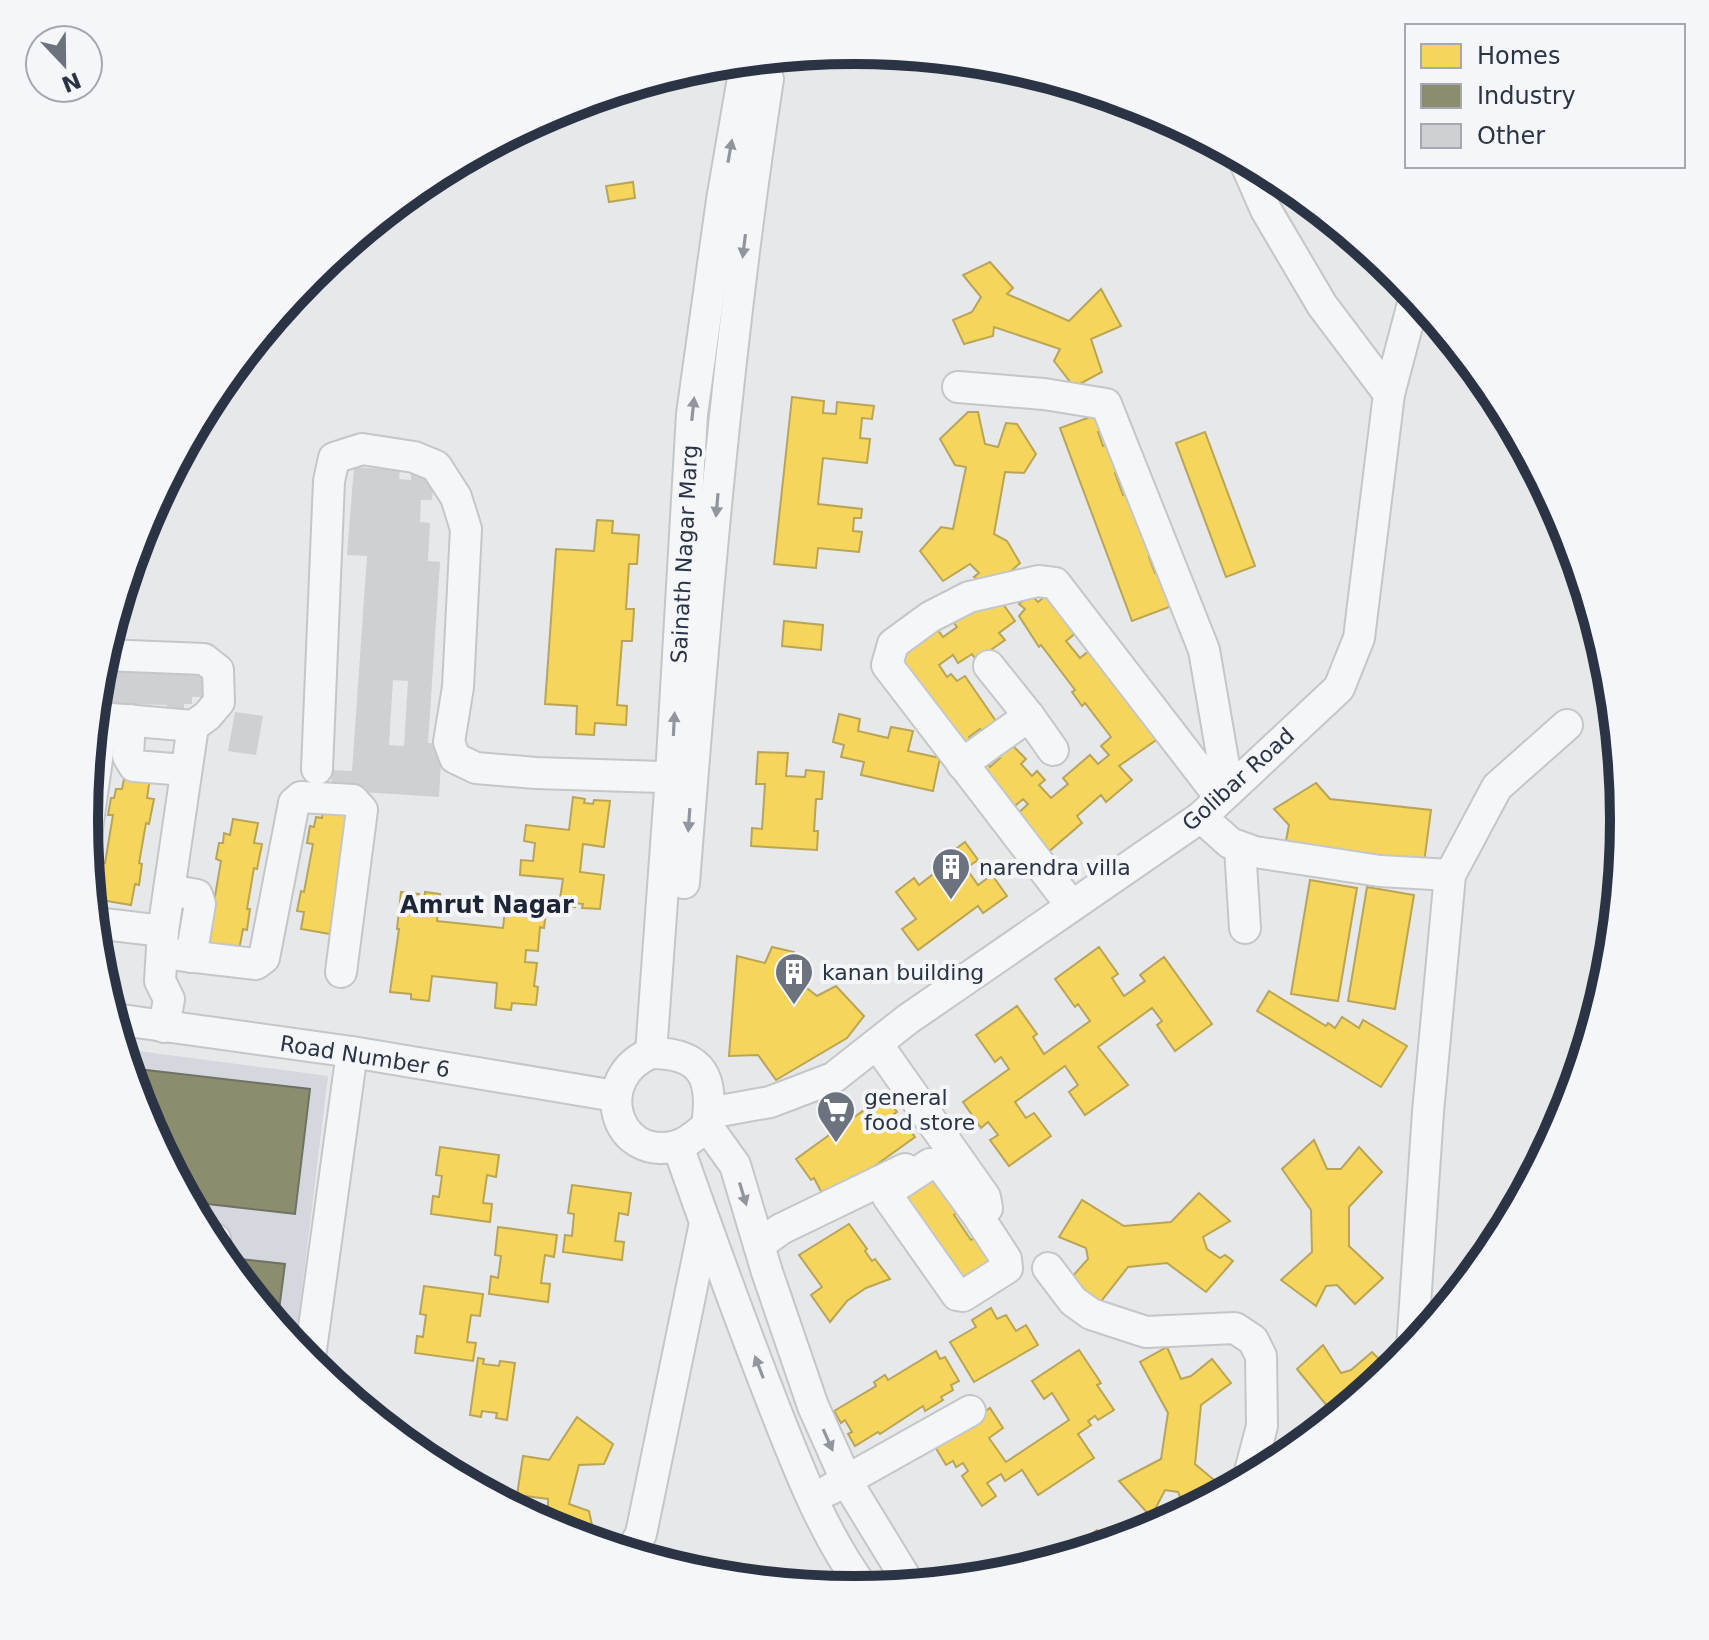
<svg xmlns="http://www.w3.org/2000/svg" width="1709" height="1640" viewBox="0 0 1709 1640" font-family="'DejaVu Sans',sans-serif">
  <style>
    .built { fill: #d4d7dd }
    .homes { fill: #f6d55c; stroke: #b9a555; stroke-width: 2 }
    .industry { fill: #8c8c6e; stroke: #6f7262; stroke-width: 2 }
    .building { fill: #ced0d3; fill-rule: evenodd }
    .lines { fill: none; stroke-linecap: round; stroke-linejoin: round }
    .minor-casing { stroke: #c4c6c8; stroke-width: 34 }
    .minor { stroke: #f5f6f7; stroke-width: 30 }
    .oneway { fill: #90959e }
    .labels { text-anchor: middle; stroke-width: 8; stroke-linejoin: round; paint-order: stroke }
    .street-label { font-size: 22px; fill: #2b3445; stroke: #f4f6f9 }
    .poi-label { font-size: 22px; fill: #2b3445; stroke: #f4f6f9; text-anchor: start }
    .neighbourhood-label { font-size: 24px; font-weight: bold; fill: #1d2536; stroke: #f4f6f9 }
    .rim { fill: none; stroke: #2b3445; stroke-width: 10 }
  </style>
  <rect width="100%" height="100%" fill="#e6e8ea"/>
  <path class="built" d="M 123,1049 L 328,1076 L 295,1346 L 214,1247 L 143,1114 Z"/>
  <g class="homes">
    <path d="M 633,182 L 635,198 L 609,202 L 606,186 Z"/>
    <path d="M 990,262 L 1013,288 L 1007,294 L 1069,321 L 1101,289 L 1121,326 L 1091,339 L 1102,372 L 1074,387 L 1054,361 L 1060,349 L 994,327 L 993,336 L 964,344 L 953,320 L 972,312 L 981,297 L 963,275 Z"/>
    <path d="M 792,397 L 824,401 L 823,413 L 836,414 L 837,402 L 874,406 L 872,419 L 862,418 L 860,438 L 870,439 L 867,463 L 823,458 L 818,504 L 862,509 L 861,518 L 854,518 L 853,531 L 862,532 L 859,552 L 818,548 L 816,568 L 774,564 Z"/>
    <path d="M 968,412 L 978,412 L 985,444 L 998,447 L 1006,423 L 1017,424 L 1036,454 L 1024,473 L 1005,472 L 994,534 L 1007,541 L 1020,563 L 992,588 L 974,577 L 979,573 L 970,564 L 943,581 L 920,551 L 941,527 L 953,529 L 966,467 L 955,465 L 940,439 Z"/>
    <path d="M 1101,413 L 1107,428 L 1098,432 L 1103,446 L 1112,443 L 1122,470 L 1115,473 L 1123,495 L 1130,492 L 1153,555 L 1149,557 L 1155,573 L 1159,571 L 1172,606 L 1132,621 L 1060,428 Z"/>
    <path d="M 1205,432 L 1255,566 L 1226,577 L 1176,443 Z"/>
    <path d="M 597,520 L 613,521 L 612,533 L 639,535 L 637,564 L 629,564 L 626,609 L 634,609 L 632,641 L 622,641 L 617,705 L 627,706 L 626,725 L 595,723 L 594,735 L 576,734 L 577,706 L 545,704 L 556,549 L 594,551 Z"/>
    <path d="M 1052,591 L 1082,628 L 1066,641 L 1080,658 L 1096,645 L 1162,736 L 1119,766 L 1132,780 L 1106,802 L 1101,795 L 1077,816 L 1082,823 L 1046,854 L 1014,817 L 1028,804 L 1023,799 L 1009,811 L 977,773 L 988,764 L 990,767 L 1000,758 L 997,756 L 1011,744 L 1026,759 L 1021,764 L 1032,776 L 1037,771 L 1045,780 L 1039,785 L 1051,798 L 1068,784 L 1063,778 L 1090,755 L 1098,764 L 1109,755 L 1101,746 L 1111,737 L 1085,703 L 1082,706 L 1072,692 L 1075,690 L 1041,645 L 1039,647 L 1019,616 L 1025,609 L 1019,604 L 1031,595 L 1038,602 Z"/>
    <path d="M 998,597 L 1015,621 L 999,633 L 1005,640 L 976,660 L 972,654 L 958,663 L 953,655 L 939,665 L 947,677 L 951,674 L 957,681 L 965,676 L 1000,727 L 985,737 L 980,729 L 969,737 L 974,744 L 962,753 L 897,660 L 937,629 L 943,637 L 957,627 L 951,619 Z"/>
    <path d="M 784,621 L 823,625 L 821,650 L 782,646 Z"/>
    <path d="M 839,714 L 860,719 L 858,731 L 888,738 L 891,727 L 913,731 L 908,751 L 940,758 L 933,791 L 861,775 L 864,762 L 841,757 L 844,745 L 833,742 Z"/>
    <path d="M 758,752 L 788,753 L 786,776 L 805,777 L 806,770 L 824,772 L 822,799 L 816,799 L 814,831 L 818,831 L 817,850 L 751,846 L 752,828 L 762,829 L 765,784 L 756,784 Z"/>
    <path d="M 125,774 L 150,778 L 147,798 L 154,799 L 149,824 L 146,823 L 139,863 L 142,864 L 139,885 L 135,884 L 131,905 L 101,900 L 104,883 L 98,882 L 101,862 L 105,863 L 113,815 L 108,815 L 111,798 L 114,798 L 116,789 L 122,789 Z"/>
    <path d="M 1316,783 L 1330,799 L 1431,810 L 1424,863 L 1285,846 L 1289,825 L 1274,809 Z"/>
    <path d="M 573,797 L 585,799 L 584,803 L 593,804 L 594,800 L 610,801 L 604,847 L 583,844 L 580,872 L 604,875 L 600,909 L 582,908 L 583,904 L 575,903 L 575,907 L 559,905 L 563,879 L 520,875 L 521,860 L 533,861 L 535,843 L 524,841 L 526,825 L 569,830 Z"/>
    <path d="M 324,803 L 349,807 L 338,913 L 333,913 L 330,934 L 301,929 L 304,912 L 297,911 L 301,891 L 304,892 L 313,844 L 307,843 L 310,826 L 314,827 L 316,817 L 322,818 Z"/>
    <path d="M 233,819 L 258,823 L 254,843 L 262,844 L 257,869 L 254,868 L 247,909 L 250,909 L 247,930 L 243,929 L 239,950 L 209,946 L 212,928 L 206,927 L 213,908 L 221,861 L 216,859 L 219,843 L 223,843 L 224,833 L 230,835 Z"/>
    <path d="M 965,842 L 978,860 L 966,868 L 978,885 L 992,875 L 1007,896 L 983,913 L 978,906 L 918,950 L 902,929 L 916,919 L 896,892 L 914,878 L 919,885 L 937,871 L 933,866 Z"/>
    <path d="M 1310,880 L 1357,888 L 1338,1001 L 1291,994 Z"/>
    <path d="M 1367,887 L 1414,895 L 1395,1009 L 1348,1001 Z"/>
    <path d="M 401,892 L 419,894 L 418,902 L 424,902 L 425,892 L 440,894 L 437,921 L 503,928 L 506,901 L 521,903 L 520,909 L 546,912 L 544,928 L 540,927 L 538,951 L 526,950 L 525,962 L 537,963 L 534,986 L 538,987 L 536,1005 L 512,1003 L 511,1010 L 495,1008 L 497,983 L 432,976 L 429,1001 L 411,999 L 411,994 L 390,992 L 399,929 L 397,929 Z"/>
    <path d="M 772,947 L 794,952 L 794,978 L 817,996 L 836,986 L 864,1016 L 847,1038 L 776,1080 L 758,1055 L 729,1056 L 737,956 L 765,963 Z"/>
    <path d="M 1099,947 L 1118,974 L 1112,978 L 1124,996 L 1145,981 L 1140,975 L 1164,957 L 1212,1024 L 1175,1051 L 1157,1025 L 1162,1021 L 1152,1008 L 1098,1047 L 1128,1085 L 1085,1115 L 1069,1092 L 1078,1085 L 1065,1066 L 1015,1102 L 1026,1118 L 1034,1113 L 1051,1136 L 1009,1166 L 990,1140 L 998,1135 L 988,1122 L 981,1128 L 963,1102 L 1009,1069 L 1001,1057 L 995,1062 L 976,1035 L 1017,1006 L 1037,1034 L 1033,1037 L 1044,1054 L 1090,1021 L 1078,1004 L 1075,1007 L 1055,979 Z"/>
    <path d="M 1269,991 L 1326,1026 L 1328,1023 L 1335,1028 L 1342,1017 L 1359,1028 L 1363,1020 L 1407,1046 L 1381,1087 L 1257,1011 Z"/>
    <path d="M 885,1095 L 897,1112 L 894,1114 L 902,1126 L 905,1124 L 915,1137 L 826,1201 L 814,1178 L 811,1180 L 796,1159 Z"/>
    <path d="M 1314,1140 L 1327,1169 L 1341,1169 L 1359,1147 L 1382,1172 L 1349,1207 L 1349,1246 L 1383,1278 L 1355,1304 L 1337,1285 L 1326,1286 L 1316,1306 L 1281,1280 L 1312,1252 L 1311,1210 L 1282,1169 Z"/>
    <path d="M 440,1147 L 499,1155 L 496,1177 L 487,1175 L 483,1203 L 492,1204 L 490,1222 L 431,1214 L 433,1196 L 439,1197 L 442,1176 L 436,1175 Z"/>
    <path d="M 938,1170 L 965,1207 L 954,1215 L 971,1240 L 982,1233 L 1002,1261 L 990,1269 L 986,1263 L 965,1278 L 959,1291 L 892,1196 Z"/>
    <path d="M 572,1185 L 631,1193 L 628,1215 L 619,1213 L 615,1241 L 624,1242 L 622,1260 L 563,1252 L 565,1235 L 572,1236 L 574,1214 L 568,1213 Z"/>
    <path d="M 1199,1193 L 1230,1221 L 1203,1237 L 1207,1249 L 1220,1258 L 1225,1255 L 1233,1261 L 1206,1292 L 1167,1263 L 1128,1267 L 1099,1304 L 1071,1278 L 1088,1259 L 1086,1248 L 1059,1237 L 1082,1200 L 1124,1226 L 1171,1222 Z"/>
    <path d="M 849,1224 L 867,1249 L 865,1251 L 872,1261 L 875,1259 L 890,1279 L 866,1288 L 847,1301 L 830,1322 L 811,1295 L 822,1287 L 799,1255 Z"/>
    <path d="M 498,1227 L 557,1235 L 554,1257 L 545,1255 L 541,1283 L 550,1284 L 548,1302 L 489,1294 L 491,1276 L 498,1278 L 501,1256 L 495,1255 Z"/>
    <path d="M 424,1286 L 483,1294 L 480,1316 L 471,1315 L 467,1342 L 476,1343 L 473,1361 L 415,1353 L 417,1336 L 423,1337 L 426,1315 L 420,1314 Z"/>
    <path d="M 991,1308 L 997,1319 L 1006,1315 L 1016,1331 L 1026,1325 L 1038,1345 L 974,1382 L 950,1342 L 976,1327 L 972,1320 Z"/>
    <path d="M 1323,1345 L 1341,1373 L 1351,1370 L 1372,1352 L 1391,1371 L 1325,1425 L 1328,1407 L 1297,1369 Z"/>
    <path d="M 1167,1347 L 1181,1379 L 1191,1376 L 1212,1359 L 1231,1383 L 1201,1405 L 1195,1464 L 1225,1489 L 1186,1512 L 1178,1492 L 1165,1490 L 1151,1517 L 1119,1481 L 1161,1459 L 1168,1413 L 1140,1362 Z"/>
    <path d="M 1079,1350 L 1101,1383 L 1097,1385 L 1114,1410 L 1098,1420 L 1095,1416 L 1088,1421 L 1091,1425 L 1078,1434 L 1094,1458 L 1038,1495 L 1022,1470 L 1005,1481 L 1001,1474 L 987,1483 L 996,1496 L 982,1506 L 962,1476 L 968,1471 L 963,1463 L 956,1467 L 953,1461 L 946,1465 L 934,1445 L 990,1408 L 1003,1428 L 989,1438 L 1006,1462 L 1069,1420 L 1052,1393 L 1044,1399 L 1032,1381 Z"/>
    <path d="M 936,1351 L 940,1359 L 945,1357 L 959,1381 L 951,1385 L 953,1390 L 941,1397 L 943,1400 L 925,1411 L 923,1406 L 880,1434 L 878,1432 L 855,1446 L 848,1434 L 852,1432 L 845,1420 L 841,1423 L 834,1411 L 876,1386 L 874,1382 L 885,1375 L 888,1380 Z"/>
    <path d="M 478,1358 L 484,1359 L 483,1364 L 499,1366 L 500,1361 L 515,1363 L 507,1420 L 496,1418 L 497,1413 L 482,1411 L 481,1417 L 470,1415 Z"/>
    <path d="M 577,1417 L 613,1444 L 604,1464 L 579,1465 L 569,1504 L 589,1511 L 593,1530 L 574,1536 L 548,1525 L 548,1499 L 517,1495 L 523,1456 L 549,1460 Z"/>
    <path d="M 1097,1530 L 1104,1539 L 1107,1537 L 1111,1543 L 1048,1562 Z"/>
  </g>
  <g class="industry">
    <path d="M 129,1068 L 310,1089 L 295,1214 L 190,1202 L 143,1114 Z"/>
    <path d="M 222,1257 L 285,1264 L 277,1325 Z"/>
  </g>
  <g class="building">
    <path d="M 354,467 L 400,470 L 399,479 L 411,480 L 411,471 L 434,472 L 432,500 L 421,500 L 420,522 L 430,523 L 428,561 L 440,562 L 428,743 L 442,744 L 439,797 L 331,790 L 332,770 L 352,771 L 367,556 L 347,555 ZM 393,680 L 408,681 L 404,746 L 389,745 Z"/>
    <path d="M 101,664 L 124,665 L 124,671 L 205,674 L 210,697 L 192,697 L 192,704 L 184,704 L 184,712 L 167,711 L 167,705 L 120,704 L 120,711 L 100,711 L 100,699 L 96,699 Z"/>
    <path d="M 235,712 L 263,716 L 256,755 L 228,751 Z"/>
  </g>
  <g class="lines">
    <g class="minor-casing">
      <g id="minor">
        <path d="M 1244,160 L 1266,210 L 1322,305 L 1389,394"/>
        <path d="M 958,387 L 1044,394 L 1106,404 L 1204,650 L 1228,789"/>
        <path d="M 104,655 L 204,659 L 218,670 L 219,702 L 207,716 L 193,726 L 163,931 L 160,981 L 169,999 L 164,1027"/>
        <path d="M 989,666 L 1029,716"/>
        <path d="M 112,719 L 193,726"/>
        <path d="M 130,720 L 128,756 L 134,766 L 186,770"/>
        <path d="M 962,764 L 1029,716 L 1053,750"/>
        <path d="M 317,769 L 329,481 L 334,458 L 362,449 L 414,457 L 436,466 L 456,497 L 466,529 L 458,687 L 449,742 L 455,758 L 476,768 L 536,773 L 692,778"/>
        <path d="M 1201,817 L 1230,843 L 1255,852 L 1380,871 L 1450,875"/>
        <path d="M 86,835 L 103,718"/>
        <path d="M 1240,848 L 1245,928"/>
        <path d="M 684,883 C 705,614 727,345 768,79 L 761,59"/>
        <path d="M 169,890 L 197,895 L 200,904 L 191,957"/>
        <path d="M 1071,905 L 887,665 L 893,644 L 930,617 L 969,597 L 1038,581 L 1055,583 L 1220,797"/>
        <path d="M 95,923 L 163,931"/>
        <path d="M 162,953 L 256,964 L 264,958 L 294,803 L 301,797 L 353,800 L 362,810 L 341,972"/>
        <path d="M 114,1019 L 352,1052 L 615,1096"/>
        <path d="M 877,1044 L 985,1197 L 987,1208 L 978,1216 L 1006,1259 L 1007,1268 L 963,1296 L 957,1295 L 888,1197 L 890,1190 L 930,1164 L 940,1164 L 978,1216"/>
        <path d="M 651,1053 L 671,776 L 692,414 L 722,200 L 743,78 L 752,60"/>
        <path d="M 651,1053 C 704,1053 714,1079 707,1126 C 698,1133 688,1143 676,1146 C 615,1162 591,1078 651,1053 Z"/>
        <path d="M 709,1113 L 770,1102 L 833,1078 L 908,1019 L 1201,817 L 1339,688 L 1359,638 L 1389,394 L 1415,296"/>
        <path d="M 707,1126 L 735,1165 L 767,1272 L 813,1406 L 847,1482 L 910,1585"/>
        <path d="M 678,1146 C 709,1234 741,1322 775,1409 C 799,1470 824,1535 864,1589"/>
        <path d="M 209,1239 L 215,1239"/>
        <path d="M 759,1245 L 781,1229 L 905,1169"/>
        <path d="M 1048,1268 L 1073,1301 L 1091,1314 L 1146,1332 L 1235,1328 L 1253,1340 L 1261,1356 L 1262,1426 L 1248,1479"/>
        <path d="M 1412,1349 L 1428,1112 L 1450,875 L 1497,787 L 1567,725"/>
        <path d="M 309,1364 L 352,1052"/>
        <path d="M 829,1490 L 970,1411"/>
        <path d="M 630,1553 L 641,1534 L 705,1223"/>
      </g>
    </g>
    <use href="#minor" class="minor"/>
  </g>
  <defs><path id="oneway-solid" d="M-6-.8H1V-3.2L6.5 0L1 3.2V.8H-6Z" transform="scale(2)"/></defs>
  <g class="oneway">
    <use href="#oneway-solid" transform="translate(730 151) rotate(-80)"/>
    <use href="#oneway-solid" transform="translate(744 246) rotate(97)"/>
    <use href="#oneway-solid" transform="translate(693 409) rotate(-84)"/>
    <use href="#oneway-solid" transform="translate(717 505) rotate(95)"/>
    <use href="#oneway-solid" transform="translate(674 724) rotate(-87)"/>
    <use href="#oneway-solid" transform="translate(689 820) rotate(94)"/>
    <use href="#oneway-solid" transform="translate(743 1194) rotate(73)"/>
    <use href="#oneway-solid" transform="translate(759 1367) rotate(-111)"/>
    <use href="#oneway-solid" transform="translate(828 1440) rotate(66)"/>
  </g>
  <defs>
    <g id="building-pin" transform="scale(2)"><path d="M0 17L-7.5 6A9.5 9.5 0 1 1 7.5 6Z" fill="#6c737f" stroke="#f4f6f9"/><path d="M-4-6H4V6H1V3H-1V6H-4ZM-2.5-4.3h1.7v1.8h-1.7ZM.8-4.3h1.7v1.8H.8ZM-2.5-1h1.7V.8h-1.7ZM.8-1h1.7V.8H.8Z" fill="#fff"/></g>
    <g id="supermarket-pin" transform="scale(2)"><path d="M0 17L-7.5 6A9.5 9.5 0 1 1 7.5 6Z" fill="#6c737f" stroke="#f4f6f9"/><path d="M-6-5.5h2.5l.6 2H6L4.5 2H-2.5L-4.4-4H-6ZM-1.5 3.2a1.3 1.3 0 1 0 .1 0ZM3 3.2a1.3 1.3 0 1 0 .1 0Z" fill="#fff"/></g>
  </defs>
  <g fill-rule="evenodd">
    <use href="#building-pin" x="951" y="867"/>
    <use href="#building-pin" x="794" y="972"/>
    <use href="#supermarket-pin" x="836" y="1110"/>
  </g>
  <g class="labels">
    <g class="street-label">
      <text transform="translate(684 554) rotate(-87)" y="8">Sainath Nagar Marg</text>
      <text transform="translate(1238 779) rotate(-42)" y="8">Golibar Road</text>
      <text transform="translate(365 1056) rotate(9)" y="8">Road Number 6</text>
    </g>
    <g class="poi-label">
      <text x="979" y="875">narendra villa</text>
      <text x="822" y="980">kanan building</text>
      <text x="864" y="1105">general<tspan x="864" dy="25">food store</tspan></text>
    </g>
    <g class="neighbourhood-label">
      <text x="487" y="913">Amrut Nagar</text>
    </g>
  </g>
  <path d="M0 0H1709V1640H0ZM98 820a756 756 0 1 1 1512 0a756 756 0 1 1-1512 0Z" fill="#f4f6f9" fill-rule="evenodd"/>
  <path class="rim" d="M98 820a756 756 0 1 1 1512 0a756 756 0 1 1-1512 0Z"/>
  <rect x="1405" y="24" width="280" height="144" fill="#f4f6f9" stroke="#a4a8b1" stroke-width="2"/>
  <rect x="1421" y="44" width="40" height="24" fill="#f6d55c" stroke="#a4a8b1" stroke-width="2"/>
  <text x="1477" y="64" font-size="24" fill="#2b3445">Homes</text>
  <rect x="1421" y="84" width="40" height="24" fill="#8c8c6e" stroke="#a4a8b1" stroke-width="2"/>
  <text x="1477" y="104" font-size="24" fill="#2b3445">Industry</text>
  <rect x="1421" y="124" width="40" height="24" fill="#ced0d3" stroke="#a4a8b1" stroke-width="2"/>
  <text x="1477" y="144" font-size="24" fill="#2b3445">Other</text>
  <g transform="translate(64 64) rotate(158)"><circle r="38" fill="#f4f6f9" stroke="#a4a8b1" stroke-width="2"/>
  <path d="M0-6L14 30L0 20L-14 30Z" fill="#6c737f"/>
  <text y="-12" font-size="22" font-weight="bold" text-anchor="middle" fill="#2b3445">N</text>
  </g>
</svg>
